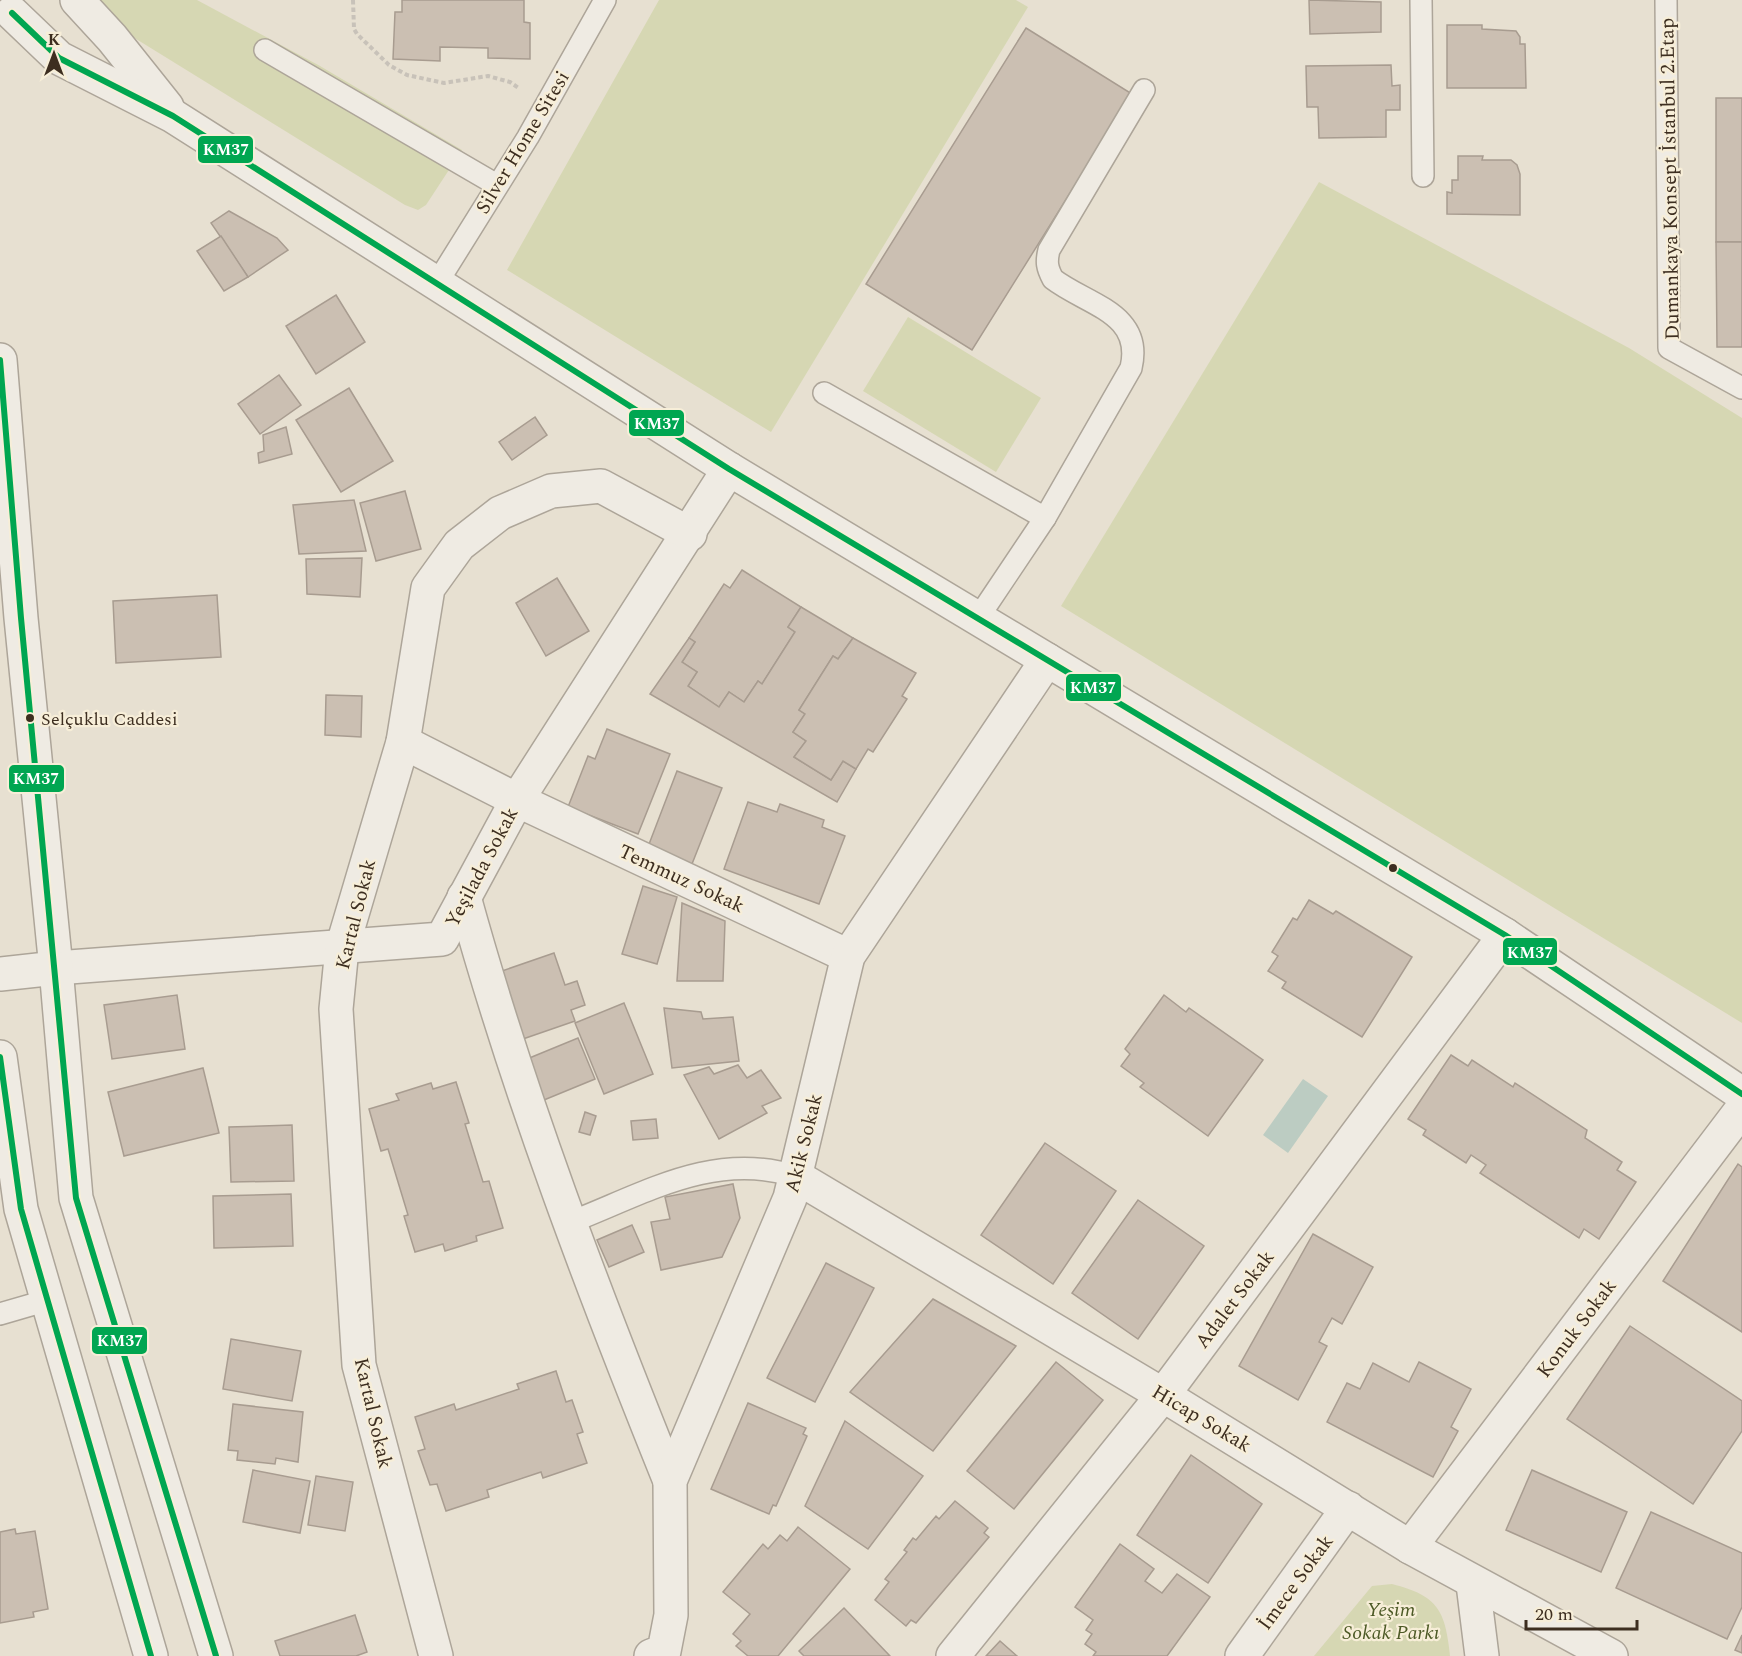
<svg xmlns="http://www.w3.org/2000/svg" width="1742" height="1656" viewBox="0 0 1742 1656" font-family="Spectral,serif">
  <style>
    .green { fill: #d6d7b3 }
    .water { fill: #bcccc2 }
    .building { fill: #cbbfb2; stroke: #a89c90; stroke-width: 1.5 }
    .lines { fill: none; stroke-linecap: round; stroke-linejoin: round }
    .service-casing { stroke: #ada599; stroke-width: 24 }
    .minor-casing { stroke: #ada599; stroke-width: 36 }
    .tertiary-casing { stroke: #ada599; stroke-width: 36 }
    .path { stroke: #c8c2b9; stroke-width: 4; stroke-dasharray: 4.5 3; stroke-linecap: butt }
    .service { stroke: #efebe3; stroke-width: 21 }
    .minor { stroke: #efebe3; stroke-width: 33 }
    .tertiary { stroke: #efebe3; stroke-width: 33 }
    .bus-1-casing { stroke: #f7eed8; stroke-width: 10 }
    .bus-1 { stroke: #00a651; stroke-width: 6 }
    .bus-dot { fill: #3d2e20; stroke: #f7eed8; stroke-width: 2 }
    .labels { text-anchor: middle; stroke-width: 4.5; stroke-linejoin: round; paint-order: stroke }
    .bus-label { font-size: 18px; fill: #3d2e20; stroke: #f7eed8; text-anchor: start }
    .street-label { font-size: 20px; fill: #3d2e20; stroke: #f7eed8 }
    .park-label { font-size: 20px; font-style: italic; fill: #4d5a26; stroke: #f7eed8 }
    .line-badge { stroke: #f7eed8; stroke-width: 2 }
    .badge-label { font-size: 16px; text-anchor: middle; font-weight: bold; fill: #fff }
  </style>
  <rect width="100%" height="100%" fill="#e7e0d1"/>
  <g class="green">
    <path d="M 73,0 L 197,0 L 320,66 L 462,150 L 426,205 L 418,210 L 405,205 Z"/>
    <path d="M 659,0 L 1016,0 L 1028,7 L 771,432 L 507,270 Z"/>
    <path d="M 1319,182 L 1629,348 L 1742,418 L 1742,1023 L 1061,606 Z"/>
    <path d="M 908,317 L 1041,398 L 996,472 L 863,391 Z"/>
    <path d="M 1392,1584 C 1439,1596 1445,1611 1450,1656 L 1314,1656 L 1372,1586 Z"/>
  </g>
  <path class="water" d="M 1303,1079 L 1328,1096 L 1288,1153 L 1263,1135 Z"/>
  <g class="building">
    <path d="M 402,0 L 524,0 L 524,22 L 530,23 L 530,59 L 488,58 L 488,48 L 440,47 L 440,61 L 393,59 L 395,12 L 402,12 Z"/>
    <path d="M 1309,0 L 1381,2 L 1381,32 L 1310,34 Z"/>
    <path d="M 1447,25 L 1482,25 L 1482,29 L 1516,31 L 1520,37 L 1520,44 L 1525,44 L 1526,88 L 1447,88 Z"/>
    <path d="M 1026,28 L 1132,94 L 972,350 L 866,284 Z"/>
    <path d="M 1391,65 L 1392,86 L 1400,85 L 1400,110 L 1386,110 L 1386,137 L 1319,138 L 1318,107 L 1307,107 L 1306,66 Z"/>
    <rect x="1716" y="98" width="26" height="144"/>
    <path d="M 1458,156 L 1483,156 L 1482,160 L 1511,160 L 1517,165 L 1520,174 L 1520,215 L 1447,214 L 1447,192 L 1452,193 L 1452,180 L 1458,180 Z"/>
    <path d="M 229,211 L 277,238 L 288,250 L 248,277 L 211,223 Z"/>
    <path d="M 221,236 L 248,277 L 224,291 L 197,251 Z"/>
    <path d="M 1716,242 L 1742,242 L 1742,347 L 1717,347 Z"/>
    <path d="M 336,295 L 365,342 L 316,374 L 286,326 Z"/>
    <path d="M 279,375 L 301,405 L 260,434 L 238,404 Z"/>
    <path d="M 349,388 L 393,461 L 341,492 L 296,420 Z"/>
    <path d="M 535,417 L 547,435 L 512,460 L 499,442 Z"/>
    <path d="M 286,427 L 292,454 L 259,463 L 258,453 L 264,451 L 263,435 Z"/>
    <path d="M 405,491 L 421,549 L 376,561 L 360,503 Z"/>
    <path d="M 354,500 L 366,551 L 299,554 L 293,505 Z"/>
    <path d="M 362,558 L 360,597 L 307,594 L 306,559 Z"/>
    <path d="M 742,570 L 801,607 L 788,627 L 795,632 L 762,684 L 758,681 L 744,702 L 729,692 L 719,707 L 688,686 L 697,672 L 682,662 L 695,642 L 689,638 L 724,584 L 730,588 Z"/>
    <path d="M 557,578 L 589,631 L 546,656 L 516,603 Z"/>
    <path d="M 217,595 L 221,657 L 116,663 L 113,601 Z"/>
    <path d="M 801,607 L 853,638 L 838,659 L 833,656 L 799,710 L 805,714 L 793,732 L 806,741 L 794,757 L 831,780 L 843,761 L 856,769 L 837,802 L 650,694 L 689,638 L 695,642 L 682,662 L 697,672 L 688,686 L 719,707 L 729,692 L 744,702 L 758,681 L 762,684 L 795,632 L 788,627 Z"/>
    <path d="M 853,638 L 916,673 L 902,696 L 907,699 L 873,752 L 868,749 L 856,769 L 843,761 L 831,780 L 794,757 L 806,741 L 793,732 L 805,714 L 799,710 L 833,656 L 838,659 Z"/>
    <path d="M 326,695 L 362,696 L 361,737 L 325,735 Z"/>
    <path d="M 607,729 L 670,754 L 638,834 L 568,807 L 588,756 L 595,759 Z"/>
    <path d="M 677,771 L 722,788 L 690,869 L 646,852 Z"/>
    <path d="M 748,802 L 777,812 L 780,804 L 824,820 L 822,827 L 845,836 L 819,904 L 724,869 Z"/>
    <path d="M 643,886 L 677,897 L 657,964 L 622,954 Z"/>
    <path d="M 1309,900 L 1333,914 L 1336,911 L 1412,957 L 1362,1037 L 1282,988 L 1286,982 L 1268,971 L 1278,956 L 1272,952 L 1293,918 L 1297,920 Z"/>
    <path d="M 682,903 L 725,921 L 723,981 L 677,981 Z"/>
    <path d="M 554,953 L 565,985 L 577,981 L 585,1005 L 571,1010 L 575,1021 L 520,1040 L 496,973 Z"/>
    <path d="M 177,995 L 185,1049 L 112,1059 L 104,1005 Z"/>
    <path d="M 1164,995 L 1186,1012 L 1189,1008 L 1263,1060 L 1208,1136 L 1140,1087 L 1144,1083 L 1121,1066 L 1130,1054 L 1125,1049 Z"/>
    <path d="M 624,1003 L 653,1074 L 604,1094 L 575,1023 Z"/>
    <path d="M 664,1008 L 701,1012 L 703,1019 L 733,1017 L 739,1061 L 672,1068 Z"/>
    <path d="M 578,1038 L 595,1079 L 544,1100 L 527,1059 Z"/>
    <path d="M 1451,1055 L 1468,1066 L 1472,1060 L 1513,1087 L 1515,1083 L 1587,1130 L 1585,1138 L 1622,1162 L 1617,1170 L 1636,1182 L 1599,1239 L 1584,1229 L 1579,1238 L 1480,1173 L 1486,1165 L 1471,1155 L 1466,1163 L 1423,1135 L 1426,1130 L 1408,1119 Z"/>
    <path d="M 738,1065 L 747,1078 L 761,1070 L 781,1098 L 762,1106 L 767,1113 L 719,1139 L 684,1075 L 709,1067 L 714,1074 Z"/>
    <path d="M 203,1068 L 219,1133 L 124,1156 L 108,1092 Z"/>
    <path d="M 456,1082 L 469,1123 L 465,1124 L 483,1182 L 489,1181 L 503,1228 L 476,1236 L 477,1241 L 445,1251 L 443,1244 L 415,1252 L 404,1216 L 408,1215 L 388,1149 L 381,1151 L 369,1109 L 399,1100 L 396,1094 L 431,1083 L 433,1089 Z"/>
    <path d="M 585,1112 L 596,1116 L 590,1135 L 579,1132 Z"/>
    <path d="M 656,1119 L 658,1138 L 633,1140 L 631,1121 Z"/>
    <path d="M 292,1125 L 294,1181 L 231,1182 L 229,1127 Z"/>
    <path d="M 1045,1143 L 1116,1191 L 1053,1284 L 981,1235 Z"/>
    <path d="M 1738,1164 L 1742,1167 L 1742,1332 L 1663,1281 Z"/>
    <path d="M 733,1184 L 740,1218 L 722,1257 L 661,1270 L 651,1222 L 670,1219 L 665,1197 Z"/>
    <path d="M 291,1194 L 293,1246 L 214,1248 L 213,1196 Z"/>
    <path d="M 1138,1200 L 1204,1246 L 1138,1339 L 1072,1293 Z"/>
    <path d="M 632,1225 L 644,1252 L 609,1267 L 597,1240 Z"/>
    <path d="M 1313,1234 L 1373,1267 L 1342,1324 L 1332,1318 L 1319,1342 L 1327,1346 L 1298,1400 L 1239,1366 Z"/>
    <path d="M 826,1263 L 874,1288 L 815,1402 L 767,1378 Z"/>
    <path d="M 933,1299 L 1016,1346 L 933,1451 L 850,1392 Z"/>
    <path d="M 1630,1326 L 1742,1401 L 1742,1431 L 1693,1504 L 1567,1419 Z"/>
    <path d="M 231,1339 L 301,1351 L 292,1401 L 223,1389 Z"/>
    <path d="M 1056,1362 L 1103,1400 L 1014,1509 L 967,1471 Z"/>
    <path d="M 1419,1362 L 1471,1389 L 1451,1427 L 1458,1431 L 1433,1477 L 1327,1422 L 1347,1383 L 1360,1389 L 1373,1363 L 1409,1382 Z"/>
    <path d="M 556,1371 L 566,1402 L 572,1400 L 583,1432 L 577,1434 L 587,1463 L 543,1478 L 541,1472 L 487,1490 L 489,1497 L 446,1511 L 437,1484 L 430,1485 L 418,1451 L 425,1449 L 415,1417 L 454,1404 L 456,1410 L 519,1389 L 517,1384 Z"/>
    <path d="M 748,1403 L 806,1428 L 803,1434 L 807,1436 L 776,1506 L 773,1505 L 769,1514 L 711,1489 Z"/>
    <path d="M 233,1404 L 303,1412 L 298,1462 L 276,1458 L 275,1464 L 237,1460 L 238,1451 L 228,1450 Z"/>
    <path d="M 845,1421 L 923,1476 L 868,1549 L 805,1506 Z"/>
    <path d="M 1191,1455 L 1262,1504 L 1208,1583 L 1137,1535 Z"/>
    <path d="M 253,1470 L 310,1481 L 300,1533 L 243,1522 Z"/>
    <path d="M 1532,1470 L 1627,1512 L 1601,1572 L 1506,1530 Z"/>
    <path d="M 316,1476 L 353,1482 L 345,1531 L 308,1525 Z"/>
    <path d="M 955,1501 L 988,1528 L 984,1533 L 989,1537 L 916,1623 L 911,1620 L 906,1626 L 875,1600 L 889,1582 L 885,1579 L 907,1552 L 904,1550 L 913,1538 L 916,1540 L 936,1516 L 939,1519 Z"/>
    <path d="M 1651,1512 L 1742,1553 L 1742,1607 L 1727,1639 L 1616,1588 Z"/>
    <path d="M 798,1527 L 850,1569 L 778,1656 L 748,1656 L 736,1646 L 741,1641 L 733,1634 L 750,1614 L 723,1592 L 763,1544 L 768,1549 L 780,1535 L 787,1541 Z"/>
    <path d="M 15,1529 L 16,1534 L 35,1531 L 48,1609 L 33,1612 L 34,1617 L 0,1623 L 0,1532 Z"/>
    <path d="M 1120,1544 L 1154,1569 L 1145,1581 L 1162,1593 L 1177,1574 L 1210,1597 L 1167,1656 L 1093,1656 L 1096,1652 L 1085,1644 L 1092,1634 L 1086,1630 L 1093,1620 L 1075,1607 Z"/>
    <path d="M 844,1608 L 890,1656 L 804,1656 L 799,1651 Z"/>
    <path d="M 355,1615 L 367,1652 L 356,1656 L 280,1656 L 275,1641 Z"/>
    <path d="M 1742,1635 L 1742,1653 L 1735,1650 Z"/>
    <path d="M 1000,1641 L 1017,1656 L 986,1656 Z"/>
  </g>
  <g class="lines">
    <g class="service-casing">
      <g id="service">
        <path d="M 1421,0 L 1423,176"/>
        <path d="M 1666,0 L 1669,348 L 1742,388"/>
        <path d="M 265,50 L 497,185"/>
        <path d="M 437,283 L 528,137 L 605,0"/>
        <path d="M 824,393 L 1045,518"/>
        <path d="M 978,618 L 1045,518 L 1131,368 C 1144,313 1087,305 1053,279 C 1047,268 1046,262 1049,250 L 1144,90"/>
        <path d="M 571,1222 C 646,1193 713,1151 795,1176"/>
        <path d="M 0,1314 L 48,1300"/>
      </g>
    </g>
    <g class="minor-casing">
      <g id="minor">
        <path d="M 403,742 L 517,800 L 848,956"/>
        <path d="M 464,897 C 519,1096 593,1290 670,1481"/>
        <path d="M 56,968 L 442,939 L 517,800 L 729,469"/>
        <path d="M 795,1176 L 1163,1395 L 1410,1547 L 1611,1656"/>
        <path d="M 1410,1547 L 1742,1109"/>
        <path d="M 1473,1584 L 1482,1656"/>
        <path d="M 436,1656 L 359,1365 L 336,1009 L 342,948 L 403,742 L 428,588 L 459,545 L 500,513 L 551,491 L 601,486 L 690,534"/>
        <path d="M 651,1656 L 664,1651 L 671,1615 L 670,1481 L 790,1198 L 848,956 L 1047,660"/>
        <path d="M 953,1656 L 1163,1395 L 1505,935"/>
        <path d="M 1242,1656 L 1348,1508"/>
      </g>
    </g>
    <g class="tertiary-casing">
      <g id="tertiary">
        <path d="M 77,0 L 112,38 L 167,107"/>
        <path d="M 12,13 L 59,58 L 173,116 L 729,469 L 1505,935 L 1742,1094"/>
        <path d="M 0,360 L 21,618 L 56,968 L 76,1198 L 216,1656"/>
        <path d="M 0,974 L 56,968"/>
        <path d="M 0,1057 L 21,1209 L 151,1656"/>
      </g>
    </g>
    <path class="path" d="M 353,0 L 354,29 L 357,34 L 389,65 L 407,75 L 444,83 L 488,76 L 510,82 L 520,89"/>
    <use href="#service" class="service"/>
    <use href="#minor" class="minor"/>
    <use href="#tertiary" class="tertiary"/>
    <g class="bus-1-casing">
      <g id="bus-1">
        <path d="M 12,13 L 59,58 L 173,116 L 729,469 L 1505,935 L 1742,1094"/>
        <path d="M 0,360 L 21,618 L 76,1198 L 216,1656"/>
        <path d="M 0,1057 L 21,1209 L 151,1656"/>
      </g>
    </g>
    <use href="#bus-1" class="bus-1"/>
  </g>
  <g class="bus-dot">
    <circle cx="30" cy="718" r="5"/>
    <circle cx="1393" cy="868" r="5"/>
  </g>
  <g class="labels">
    <g class="bus-label">
      <text x="41" y="725">Selçuklu Caddesi</text>
    </g>
    <g class="street-label">
      <text transform="translate(522 142) rotate(-59)" y="7">Silver Home Sitesi</text>
      <text transform="translate(1669 179) rotate(-91)" y="7">Dumankaya Konsept İstanbul 2.Etap</text>
      <text transform="translate(481 867) rotate(-62)" y="7">Yeşilada Sokak</text>
      <text transform="translate(682 878) rotate(25)" y="7">Temmuz Sokak</text>
      <text transform="translate(355 914) rotate(-76)" y="7">Kartal Sokak</text>
      <text transform="translate(803 1143) rotate(-76)" y="7">Akik Sokak</text>
      <text transform="translate(1234 1299) rotate(-53)" y="7">Adalet Sokak</text>
      <text transform="translate(1576 1328) rotate(-53)" y="7">Konuk Sokak</text>
      <text transform="translate(374 1413) rotate(77)" y="7">Kartal Sokak</text>
      <text transform="translate(1202 1418) rotate(31)" y="7">Hicap Sokak</text>
      <text transform="translate(1295 1582) rotate(-54)" y="7">İmece Sokak</text>
    </g>
    <g class="park-label">
      <text x="1391" y="1616">Yeşim<tspan x="1391" dy="23">Sokak Parkı</tspan></text>
    </g>
  </g>
  <g class="line-badge">
    <rect x="197" y="135" width="57" height="29" rx="6" fill="#00a651"/>
    <rect x="628" y="409" width="57" height="28" rx="6" fill="#00a651"/>
    <rect x="1065" y="673" width="57" height="29" rx="6" fill="#00a651"/>
    <rect x="8" y="764" width="57" height="29" rx="6" fill="#00a651"/>
    <rect x="1502" y="937" width="56" height="29" rx="6" fill="#00a651"/>
    <rect x="91" y="1326" width="57" height="29" rx="6" fill="#00a651"/>
  </g>
  <g class="badge-label">
    <text x="226" y="155">KM37</text>
    <text x="657" y="429">KM37</text>
    <text x="1093" y="693">KM37</text>
    <text x="36" y="784">KM37</text>
    <text x="1530" y="958">KM37</text>
    <text x="120" y="1346">KM37</text>
  </g>
  <g transform="translate(54 54)" stroke="#f7eed8" stroke-width="4.5" paint-order="stroke">
  <path d="M0-4.5L10 22L0 15L-10 22Z" fill="#3d2e20"/>
  <text y="-9" font-size="16" font-weight="bold" text-anchor="middle" fill="#3d2e20">K</text>
  </g>
  <path d="M1526 1620v9h111v-9" fill="none" stroke="#3d2e20" stroke-width="3"/>
  <text x="1535" y="1620" font-size="18" fill="#3d2e20" stroke="#f7eed8" stroke-width="4.5" paint-order="stroke">20 m</text>
</svg>
